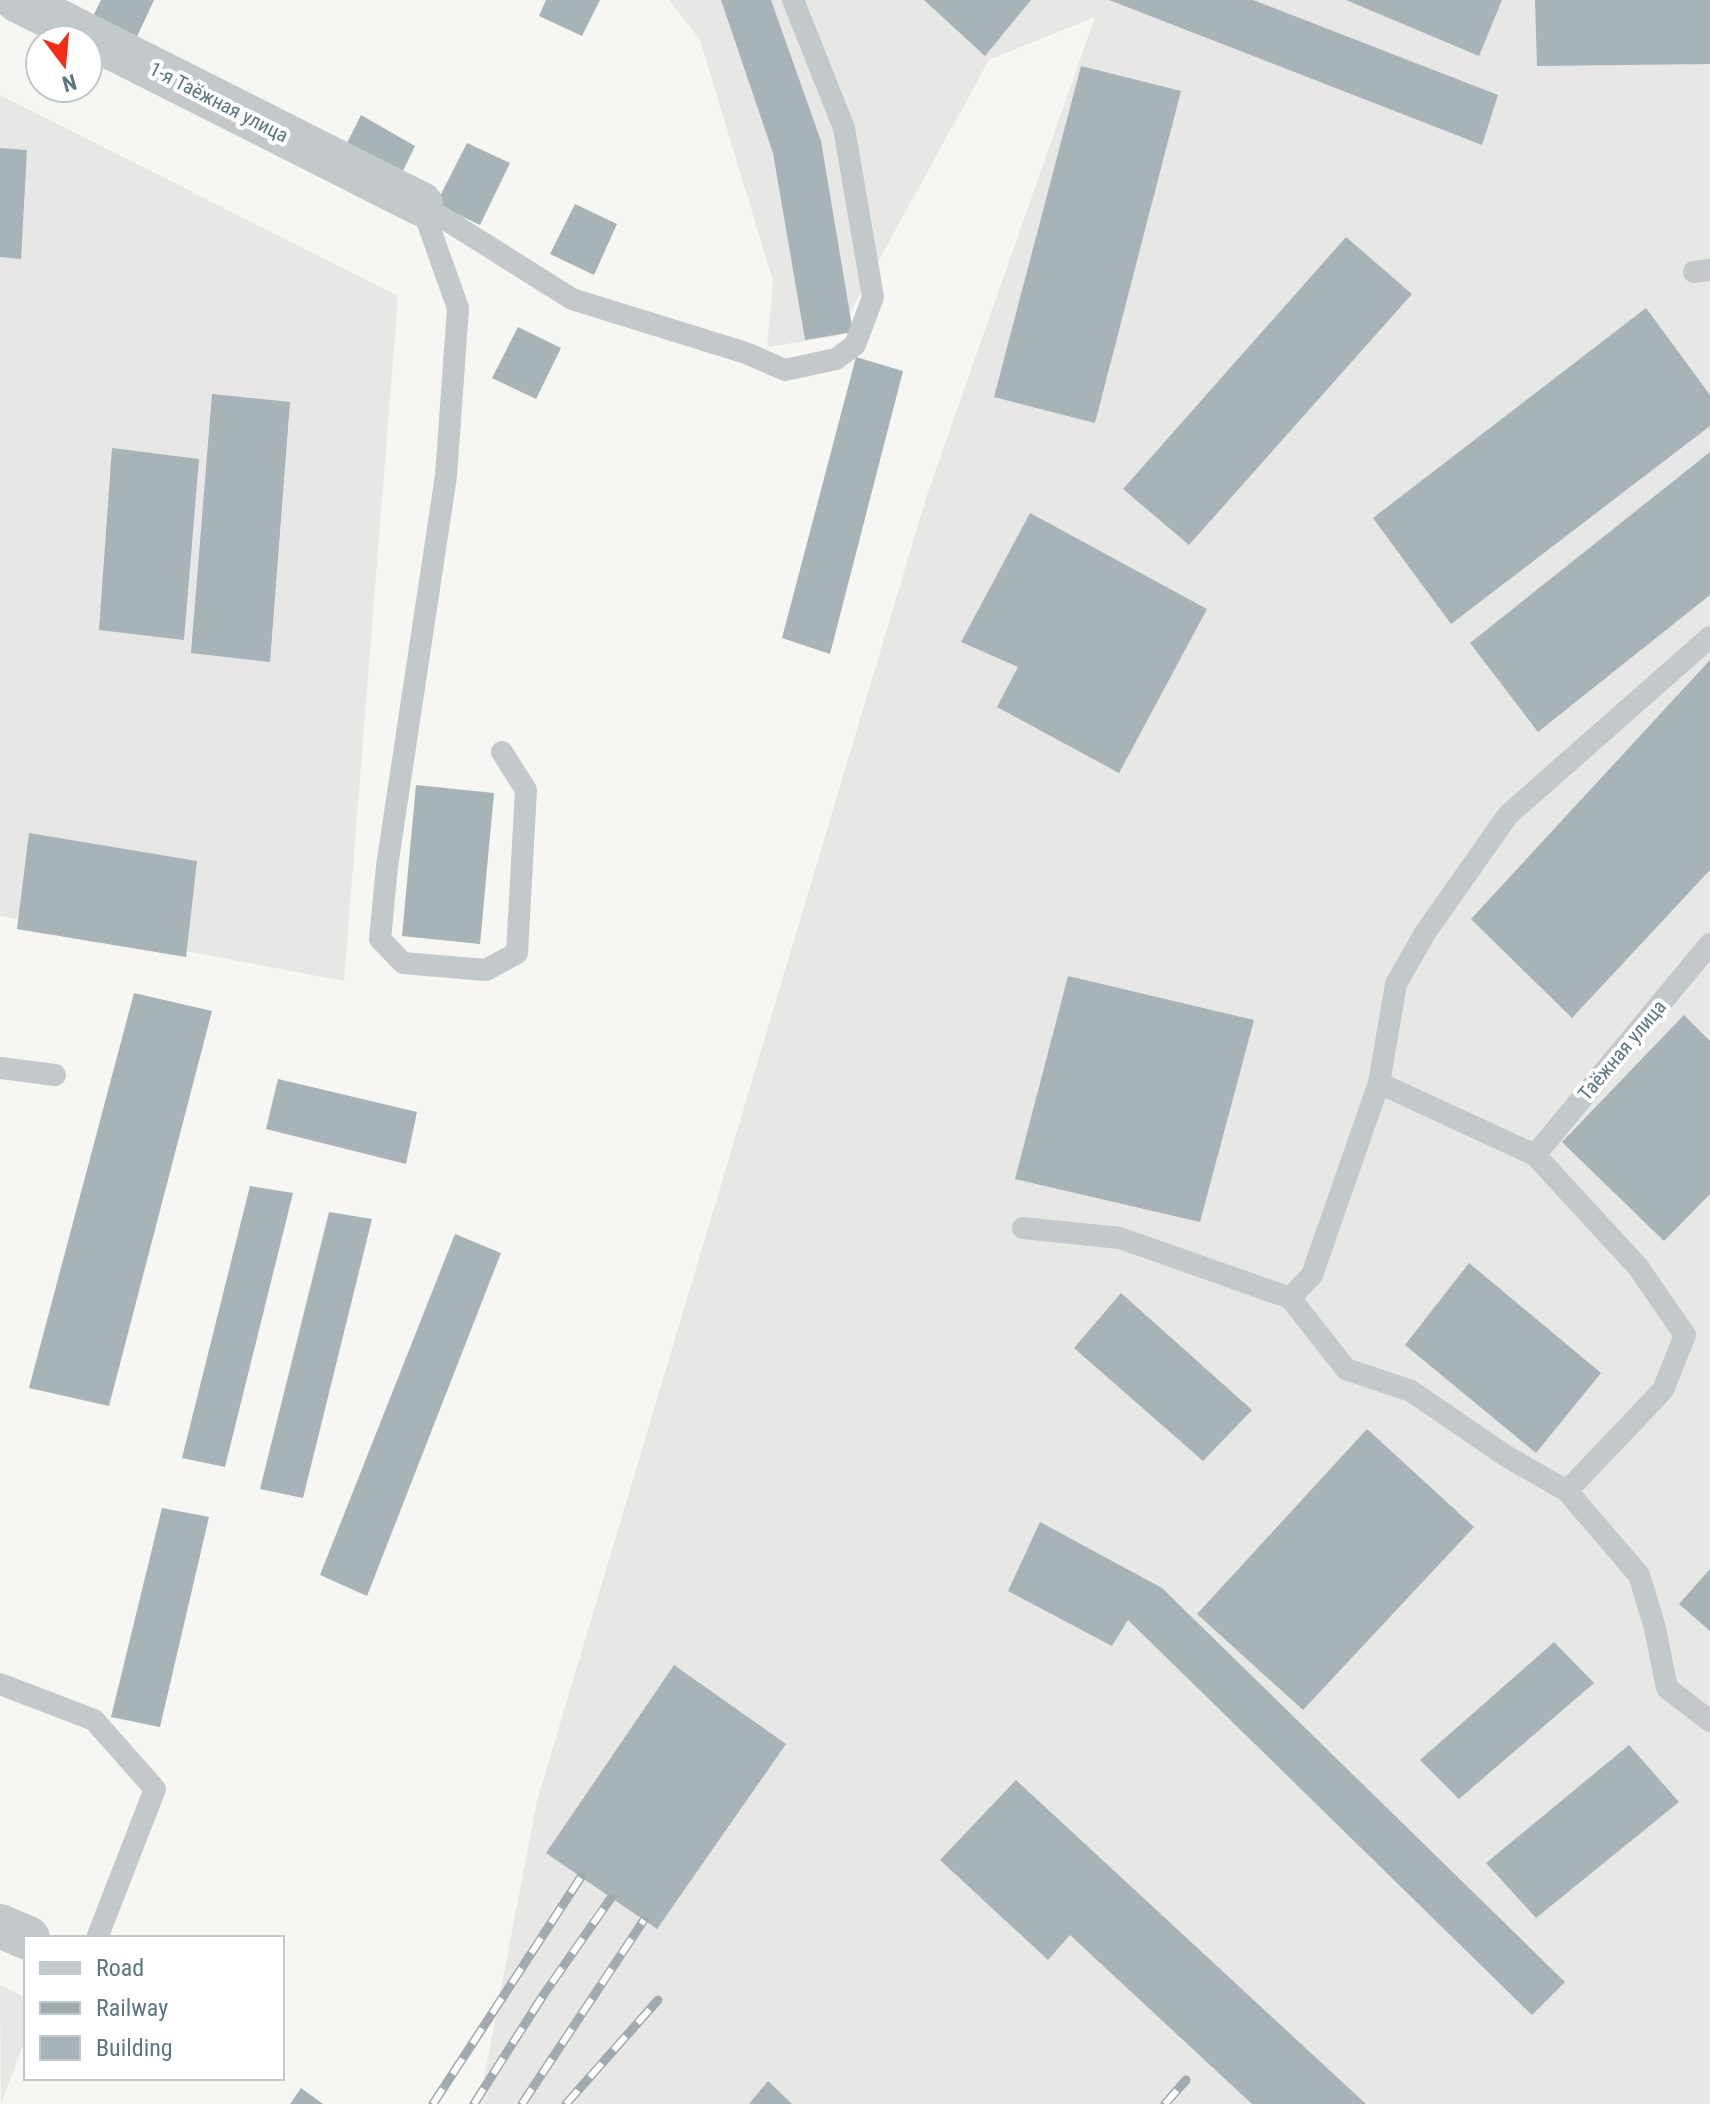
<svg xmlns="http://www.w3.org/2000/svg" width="1710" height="2104" viewBox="0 0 1710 2104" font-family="'Roboto Condensed',sans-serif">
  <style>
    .built { fill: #e7e7e6 }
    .building { fill: #a7b3b7 }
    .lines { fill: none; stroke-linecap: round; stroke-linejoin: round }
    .lane { stroke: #c3c8cb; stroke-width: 22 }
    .street { stroke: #c3c8cb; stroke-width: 44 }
    .rail-casing { stroke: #a1aaae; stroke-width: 9 }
    .rail { stroke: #fff; stroke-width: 6; stroke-dasharray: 18; stroke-linecap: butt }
    .labels { text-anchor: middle; stroke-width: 8; stroke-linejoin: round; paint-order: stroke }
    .street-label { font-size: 20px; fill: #5e7680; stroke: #fff }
  </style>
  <rect width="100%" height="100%" fill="#f6f6f2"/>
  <g class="built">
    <path d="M 669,0 L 1710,0 L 1710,2104 L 479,2104 L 537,1801 L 927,495 L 1095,17 L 989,60 L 837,336 L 767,347 L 773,281 L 700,40 Z"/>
    <path d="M 0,95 L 398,296 L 344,981 L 0,916 Z"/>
    <path d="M 0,1985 L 26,1998 L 26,2037 L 1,2104 Z"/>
  </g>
  <g class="building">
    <path d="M 101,0 L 154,0 L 135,41 L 91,20 Z"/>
    <path d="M 546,0 L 600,0 L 582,36 L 539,16 Z"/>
    <path d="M 721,0 L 771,0 L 821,141 L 853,332 L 805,340 L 773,153 Z"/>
    <path d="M 924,0 L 1031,0 L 985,56 Z"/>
    <path d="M 1109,0 L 1253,0 L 1498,95 L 1482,145 Z"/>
    <path d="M 1346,0 L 1502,0 L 1479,56 Z"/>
    <path d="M 1535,0 L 1710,0 L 1710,64 L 1537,66 Z"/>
    <path d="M 1081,66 L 1181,91 L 1095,423 L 994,397 Z"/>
    <path d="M 361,115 L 415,146 L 396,185 L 341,155 Z"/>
    <path d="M 467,143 L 510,163 L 480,225 L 436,204 Z"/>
    <path d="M 0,148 L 27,150 L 21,259 L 0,257 Z"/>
    <path d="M 575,204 L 617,224 L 594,275 L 550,254 Z"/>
    <path d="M 1346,237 L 1412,294 L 1189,545 L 1123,489 Z"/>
    <path d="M 1646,308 L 1710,395 L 1710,426 L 1451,624 L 1373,518 Z"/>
    <path d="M 518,327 L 561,348 L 536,399 L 492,378 Z"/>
    <path d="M 856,357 L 903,371 L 830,654 L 782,638 Z"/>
    <path d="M 212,394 L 290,402 L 270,662 L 191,653 Z"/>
    <path d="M 112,448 L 199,459 L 184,640 L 99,630 Z"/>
    <path d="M 1710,452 L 1710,595 L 1538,732 L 1470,643 Z"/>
    <path d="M 1030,513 L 1207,609 L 1119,773 L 997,707 L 1018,667 L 961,642 Z"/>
    <path d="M 1710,660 L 1710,870 L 1572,1018 L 1471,919 Z"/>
    <path d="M 416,785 L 494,793 L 480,944 L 402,936 Z"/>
    <path d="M 29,833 L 197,861 L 186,957 L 17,929 Z"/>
    <path d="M 1068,976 L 1254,1020 L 1200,1222 L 1015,1179 Z"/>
    <path d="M 134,993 L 212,1011 L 109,1406 L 29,1388 Z"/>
    <path d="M 1684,1015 L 1710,1041 L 1710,1194 L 1664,1241 L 1562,1142 Z"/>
    <path d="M 278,1079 L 417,1112 L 406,1164 L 266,1129 Z"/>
    <path d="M 250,1186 L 293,1193 L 225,1467 L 182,1458 Z"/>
    <path d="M 329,1212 L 372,1219 L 303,1498 L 260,1489 Z"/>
    <path d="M 455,1234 L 501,1253 L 367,1596 L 320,1575 Z"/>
    <path d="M 1469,1263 L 1601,1373 L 1536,1453 L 1405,1345 Z"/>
    <path d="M 1121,1293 L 1252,1410 L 1203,1461 L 1074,1348 Z"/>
    <path d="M 1367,1429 L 1474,1527 L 1303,1710 L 1197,1614 Z"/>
    <path d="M 162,1508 L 209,1517 L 160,1727 L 111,1717 Z"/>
    <path d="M 1040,1522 L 1162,1588 L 1565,1982 L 1532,2015 L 1128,1620 L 1112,1646 L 1008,1591 Z"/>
    <path d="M 1710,1569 L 1710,1631 L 1679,1604 Z"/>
    <path d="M 1554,1642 L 1594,1683 L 1459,1799 L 1420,1760 Z"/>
    <path d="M 674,1665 L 786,1744 L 657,1929 L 546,1853 Z"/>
    <path d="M 1629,1745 L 1679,1802 L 1536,1918 L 1486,1863 Z"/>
    <path d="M 1016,1780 L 1366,2104 L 1252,2104 L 1070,1935 L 1048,1960 L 940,1860 Z"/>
    <path d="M 768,2081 L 792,2104 L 749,2104 Z"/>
    <path d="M 301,2088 L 323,2104 L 290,2104 Z"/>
  </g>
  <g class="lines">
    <g class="lane">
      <path d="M 421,204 L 458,308 L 446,476 L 387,866 L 380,939 L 403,963 L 486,970 L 517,953 L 526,790 L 502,752"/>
      <path d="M 421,204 L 572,299 L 746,353 L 785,370 L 836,359 L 855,345 L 873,297 L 844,128 L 793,0"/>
      <path d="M 1694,272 L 1710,270"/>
      <path d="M 0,1068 L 55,1075"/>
      <path d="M 1379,1083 L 1535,1155 L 1638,1267 L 1685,1335 L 1663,1390 L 1567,1491"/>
      <path d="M 1535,1155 L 1710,944"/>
      <path d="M 1023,1228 L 1120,1238 L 1290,1298 L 1312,1275 L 1379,1083 L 1396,984 L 1425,933 L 1508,815 L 1710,637"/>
      <path d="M 1290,1298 L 1346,1369 L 1411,1391 L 1506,1456 L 1567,1491 L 1639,1575 L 1655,1628 L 1667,1688 L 1710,1721"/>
      <path d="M 0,1684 L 94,1720 L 155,1789 L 97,1938"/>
    </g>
    <g class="street">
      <path d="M 17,0 L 421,204"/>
      <path d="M 0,1926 L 28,1938"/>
    </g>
    <g class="rail-casing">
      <g id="rail">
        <path d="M 433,2104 L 581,1877"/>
        <path d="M 474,2104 L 544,1994 L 611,1898"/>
        <path d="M 522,2104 L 644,1920"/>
        <path d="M 566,2104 L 658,2000"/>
        <path d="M 1165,2104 L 1186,2080"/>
      </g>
    </g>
    <use href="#rail" class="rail"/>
  </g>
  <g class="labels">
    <g class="street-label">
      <text transform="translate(219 102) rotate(27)" y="7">1-я Таёжная улица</text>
      <text transform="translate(1622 1050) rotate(-50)" y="7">Таёжная улица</text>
    </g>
  </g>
  <rect x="24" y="1936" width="260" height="144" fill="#ffffff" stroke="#bfc8cc" stroke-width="2"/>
  <rect x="40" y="1962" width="40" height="12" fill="#c3c8cb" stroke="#bfc8cc" stroke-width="2"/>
  <text x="96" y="1976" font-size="24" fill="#5e7680">Road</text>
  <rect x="40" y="2002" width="40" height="12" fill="#a1aaae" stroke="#bfc8cc" stroke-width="2"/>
  <text x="96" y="2016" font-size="24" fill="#5e7680">Railway</text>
  <rect x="40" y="2036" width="40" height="24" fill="#a7b3b7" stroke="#bfc8cc" stroke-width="2"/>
  <text x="96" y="2056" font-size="24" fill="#5e7680">Building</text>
  <g transform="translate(64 64) rotate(164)"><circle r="38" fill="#ffffff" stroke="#bfc8cc" stroke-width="2"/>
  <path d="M0-6L14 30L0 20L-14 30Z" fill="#f22c17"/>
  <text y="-12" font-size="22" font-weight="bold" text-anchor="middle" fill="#5e7680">N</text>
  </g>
</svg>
